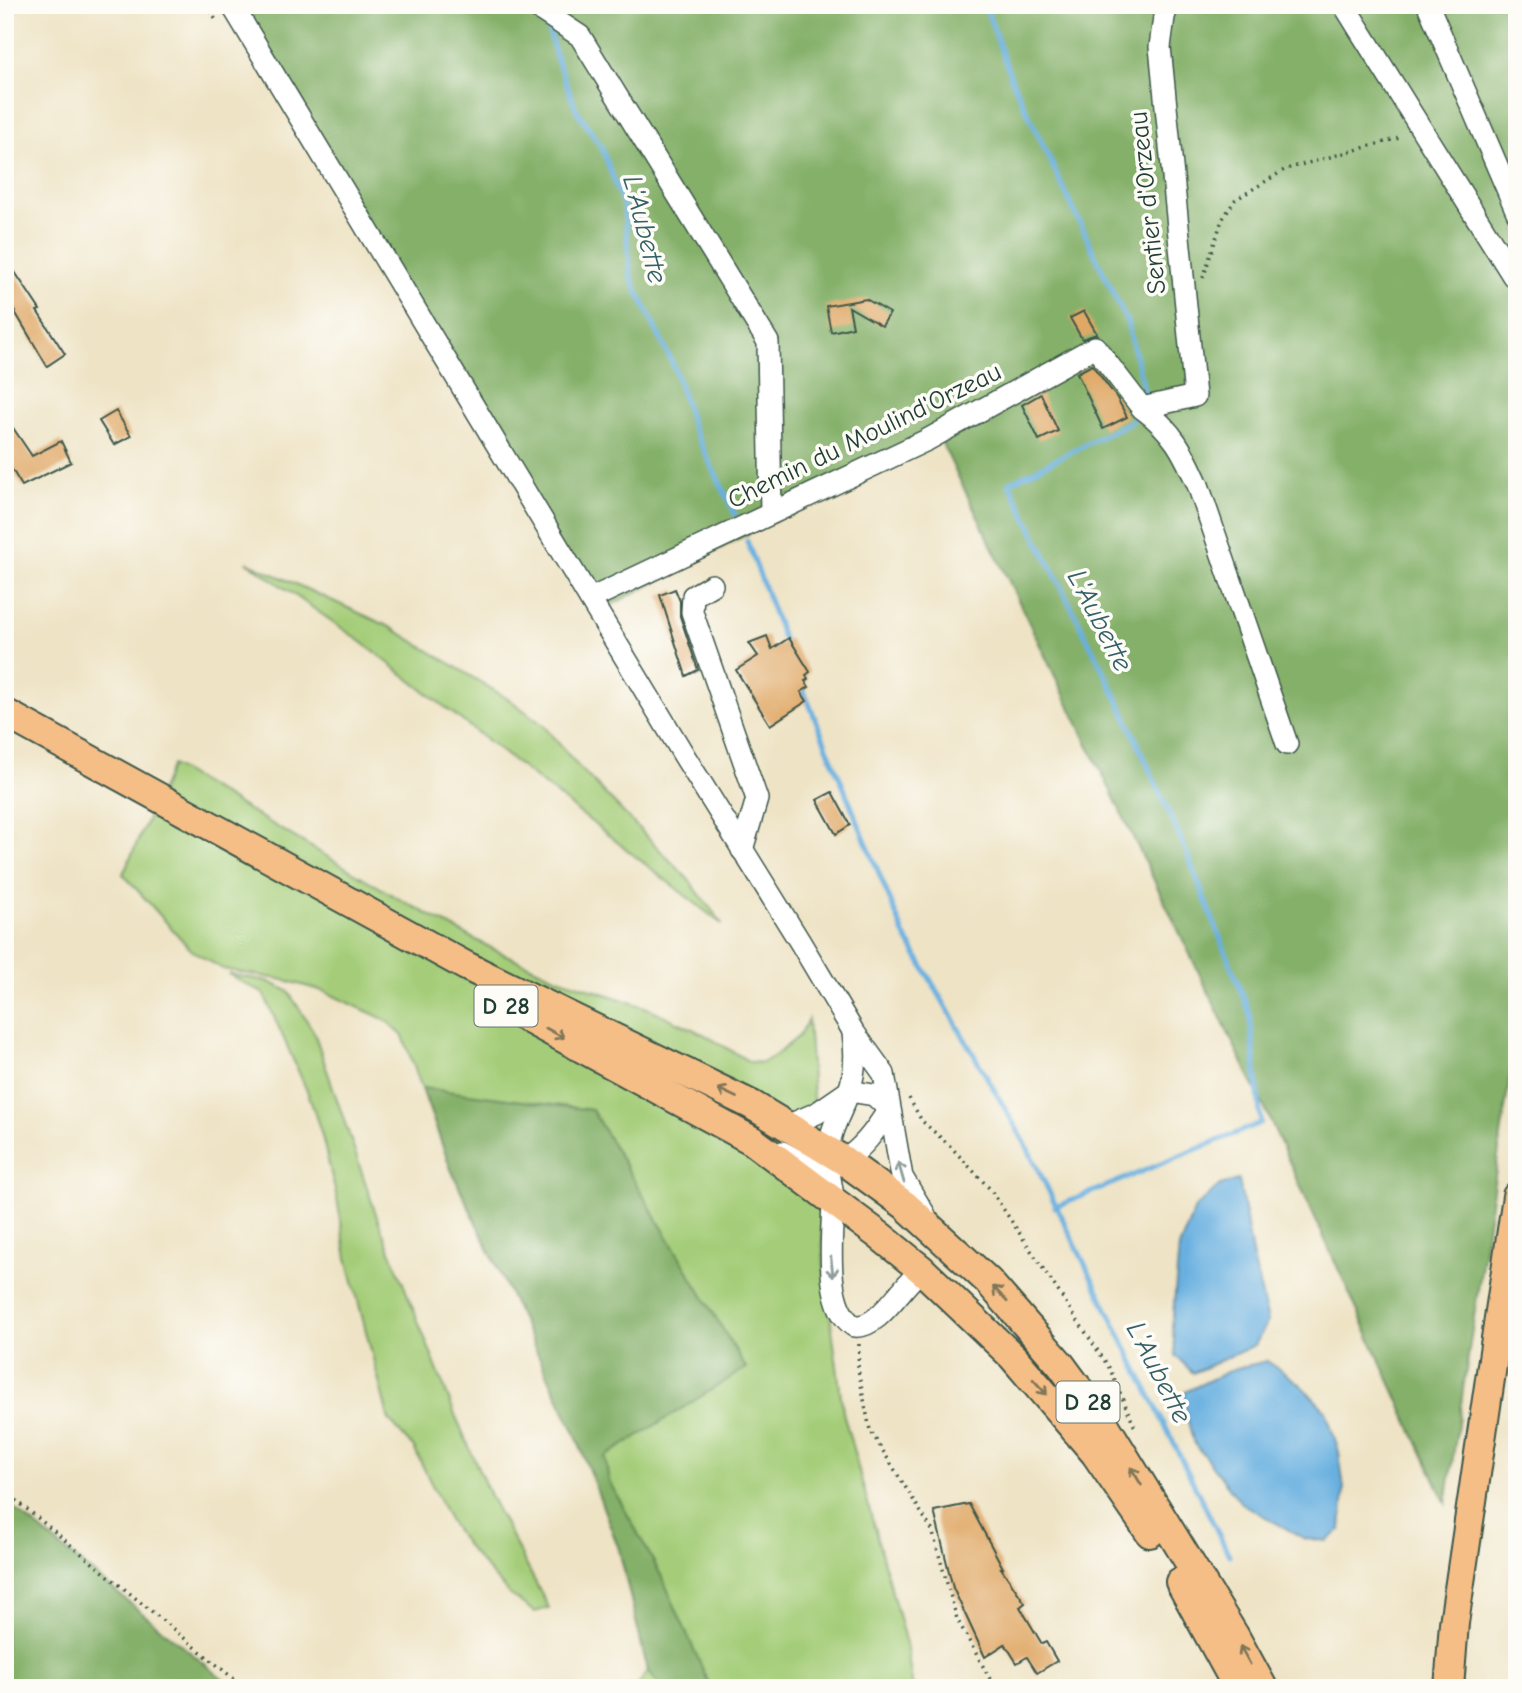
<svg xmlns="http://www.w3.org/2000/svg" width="1522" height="1693" viewBox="0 0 1522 1693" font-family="'Comic Neue',sans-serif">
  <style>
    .green { fill: #a5cd79; stroke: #628556; stroke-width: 2 }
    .forest { fill: #84b069; stroke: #52764e; stroke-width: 2 }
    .water { fill: #69b0e0; stroke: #44768a; stroke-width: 2 }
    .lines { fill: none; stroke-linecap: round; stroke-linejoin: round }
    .stream { stroke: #69b0e0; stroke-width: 5 }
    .building { fill: #e0a866 }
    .minor-casing { stroke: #3e564a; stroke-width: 24 }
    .major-casing { stroke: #3e564a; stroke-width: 32 }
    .path { stroke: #3e564a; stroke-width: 3.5; stroke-dasharray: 2 5; stroke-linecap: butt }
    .minor { stroke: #fff; stroke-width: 21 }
    .major { stroke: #f6be87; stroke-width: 28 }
    .oneway { stroke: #807759 }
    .oneway2 { stroke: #8f9e9a }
    .labels { text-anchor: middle; stroke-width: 7; stroke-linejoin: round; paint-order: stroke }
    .shield { fill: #fdfcf7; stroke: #62766e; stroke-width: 2 }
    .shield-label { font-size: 24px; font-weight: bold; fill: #1f3d34 }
    .street-label { font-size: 26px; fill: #1f3d34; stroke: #fdfcf7 }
    .water-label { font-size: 28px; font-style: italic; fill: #356068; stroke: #fdfcf7 }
  </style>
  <rect width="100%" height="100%" fill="#fdfcf7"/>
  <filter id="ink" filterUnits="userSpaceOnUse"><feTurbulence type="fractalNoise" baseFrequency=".0143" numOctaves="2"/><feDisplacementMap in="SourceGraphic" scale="14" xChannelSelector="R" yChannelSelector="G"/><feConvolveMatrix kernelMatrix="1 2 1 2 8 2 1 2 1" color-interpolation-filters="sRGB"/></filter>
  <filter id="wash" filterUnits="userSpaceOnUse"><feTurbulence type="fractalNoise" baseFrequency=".00686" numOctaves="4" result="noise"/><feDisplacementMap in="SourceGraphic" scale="28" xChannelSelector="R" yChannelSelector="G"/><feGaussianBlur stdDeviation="1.57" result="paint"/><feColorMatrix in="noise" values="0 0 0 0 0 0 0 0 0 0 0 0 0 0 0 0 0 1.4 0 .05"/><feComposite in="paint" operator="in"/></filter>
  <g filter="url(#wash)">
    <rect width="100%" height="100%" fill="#eee3c5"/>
    <g class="green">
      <path d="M 247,562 L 390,627 L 513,702 L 543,725 L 577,765 L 688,879 L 723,925 L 363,643 Z"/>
      <path d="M 172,765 L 401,900 L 495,950 L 555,977 L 650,1009 L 705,1035 L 750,1062 L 762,1063 L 776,1055 L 800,1035 L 808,1019 L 824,1268 L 843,1412 L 906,1644 L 913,1688 L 636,1688 L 648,1671 L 619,1549 L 575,1433 L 451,1169 L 403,1036 L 386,1020 L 323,991 L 284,980 L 223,969 L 191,950 L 123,874 Z"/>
      <path d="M 228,974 L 267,981 L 288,991 L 314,1032 L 378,1220 L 456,1417 L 491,1498 L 549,1608 L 535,1612 L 510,1595 L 471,1551 L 450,1522 L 414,1448 L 389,1420 L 347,1258 L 337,1198 L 321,1132 L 308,1093 L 264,994 Z"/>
    </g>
    <g class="forest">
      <path d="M 240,5 L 1517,5 L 1517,1029 L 1446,1504 L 1265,1109 L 938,435 L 598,612 Z"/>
      <path d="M 422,1088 L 592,1110 L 746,1368 L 605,1457 L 609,1481 L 662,1577 L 711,1688 L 662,1688 L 648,1671 L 619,1549 L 575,1433 L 451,1169 Z"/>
      <path d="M 5,1501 L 234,1688 L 5,1688 Z"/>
    </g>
    <g class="water">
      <path d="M 1239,1180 L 1252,1254 L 1268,1321 L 1255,1345 L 1193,1373 L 1176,1356 L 1172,1326 L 1179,1247 L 1195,1208 L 1220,1185 Z"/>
      <path d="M 1267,1361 L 1299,1383 L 1326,1411 L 1339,1452 L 1344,1489 L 1341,1530 L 1327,1541 L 1305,1539 L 1241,1503 L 1193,1441 L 1185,1409 L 1185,1392 L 1233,1369 Z"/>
    </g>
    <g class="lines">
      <g class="stream">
        <path d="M 985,5 L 1011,78 L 1127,322 L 1145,394 L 1143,399"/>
        <path d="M 549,31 L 556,57 L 576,109 L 602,148 L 624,208 L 631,278 L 674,367 L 693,428 L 735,514"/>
        <path d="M 747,541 L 786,646"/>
        <path d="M 801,684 L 904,934 L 1025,1143 L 1229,1555"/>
        <path d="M 1055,1207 L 1261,1123 L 1250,1014 L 1186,851 L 1122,708 L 1009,483 L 1132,421 L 1137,411"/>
      </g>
    </g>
    <g id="blocks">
      <g class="building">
        <path d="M 5,257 L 40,310 L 37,311 L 65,354 L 47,366 L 5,295 Z"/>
        <path d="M 866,299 L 890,313 L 882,326 L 849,307 L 853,327 L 831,332 L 826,306 Z"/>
        <path d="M 1084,311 L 1097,334 L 1082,339 L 1070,318 Z"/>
        <path d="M 1092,365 L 1117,398 L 1127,417 L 1103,429 L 1077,373 Z"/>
        <path d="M 1041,394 L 1058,431 L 1039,440 L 1022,405 Z"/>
        <path d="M 116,411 L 131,436 L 114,445 L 99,421 Z"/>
        <path d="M 5,416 L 32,456 L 61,441 L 71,462 L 22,486 L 5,458 Z"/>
        <path d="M 675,589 L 680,601 L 680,616 L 698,670 L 686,676 L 660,595 Z"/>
        <path d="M 767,636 L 772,649 L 789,638 L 810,672 L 806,675 L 808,679 L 805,681 L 809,687 L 801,692 L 807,701 L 770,725 L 736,670 L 758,656 L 749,643 Z"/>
        <path d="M 832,792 L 850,825 L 836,834 L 817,800 Z"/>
        <path d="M 969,1504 L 1003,1568 L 1001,1568 L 1025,1603 L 1020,1607 L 1042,1644 L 1046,1642 L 1057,1661 L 1037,1673 L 1027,1657 L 1017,1663 L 1005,1644 L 985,1657 L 953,1588 L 934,1511 Z"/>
      </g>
    </g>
  </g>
  <g filter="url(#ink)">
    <use href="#blocks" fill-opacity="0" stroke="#3e564a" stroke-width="2"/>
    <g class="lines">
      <g class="minor-casing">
        <g id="minor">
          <path d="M 232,5 L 685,757 L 800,942 L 853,1031 L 884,1074 L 902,1177 L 925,1215"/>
          <path d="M 533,5 L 580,36 L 768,342 L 771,513"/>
          <path d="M 1344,5 L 1513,276 L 1517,278"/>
          <path d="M 1428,5 L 1517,212"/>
          <path d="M 1142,408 C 1173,431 1183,451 1198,485 L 1287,744"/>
          <path d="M 712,585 L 693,596 L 692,612 L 757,799 L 742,850"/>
          <path d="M 590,599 L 927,440 L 1095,347 L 1142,408 L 1195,396 L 1160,47 L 1164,17 L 1168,5"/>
          <path d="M 853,1033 C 856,1053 856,1071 849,1091 C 842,1111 830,1129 828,1151 C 826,1167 832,1182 833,1199 C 833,1231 822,1306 854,1326 C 879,1330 902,1284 922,1270"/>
          <path d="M 782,1152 C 835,1183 862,1153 889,1109 L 874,1095 L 849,1091 L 817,1113 L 787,1126"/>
        </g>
      </g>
      <g class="major-casing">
        <g id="major">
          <path d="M 5,713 L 466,966 L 752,1105 L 843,1160 L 905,1205 L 988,1281 L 1061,1365 L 1105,1425 L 1234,1635 L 1263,1688"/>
          <path d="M 501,1004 L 753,1141 L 880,1236 L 922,1270 L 1013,1357 L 1095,1453 L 1150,1533"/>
          <path d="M 1180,1582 L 1238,1688"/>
          <path d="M 1449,1688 L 1454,1623 L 1517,1196"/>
        </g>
      </g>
      <g class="path">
        <path d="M 207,5 L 217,22"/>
        <path d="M 1203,278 L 1222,220 L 1235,200 L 1286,169 L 1403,137"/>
        <path d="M 909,1098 L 922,1121 L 950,1146 L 990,1189 L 1110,1369 L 1136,1430"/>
        <path d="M 859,1344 L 858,1369 L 870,1430 L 932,1530 L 957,1619 L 995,1688"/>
        <path d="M 5,1491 L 245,1688"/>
      </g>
      <use href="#minor" class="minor"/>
      <use href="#major" class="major"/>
    </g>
    <defs><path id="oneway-shaft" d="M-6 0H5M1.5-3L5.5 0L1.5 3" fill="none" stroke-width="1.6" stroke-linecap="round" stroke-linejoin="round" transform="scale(1.75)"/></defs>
    <g class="oneway">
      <use href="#oneway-shaft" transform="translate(555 1033) rotate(29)"/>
      <use href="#oneway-shaft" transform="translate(727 1093) rotate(-154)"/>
      <use href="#oneway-shaft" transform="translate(1000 1294) rotate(-133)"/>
      <use href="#oneway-shaft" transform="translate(1040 1387) rotate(48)"/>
      <use href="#oneway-shaft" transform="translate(1136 1476) rotate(-121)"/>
      <use href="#oneway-shaft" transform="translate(1245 1655) rotate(-119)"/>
    </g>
    <g class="oneway2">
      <use href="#oneway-shaft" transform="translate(901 1172) rotate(-106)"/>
      <use href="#oneway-shaft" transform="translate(832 1267) rotate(83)"/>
    </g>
  </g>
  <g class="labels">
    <g class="shield">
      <rect x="474.5" y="985.5" width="63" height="41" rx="5"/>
      <rect x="1056.5" y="1381.5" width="63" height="41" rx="5"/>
    </g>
    <g class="shield-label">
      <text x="506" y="1014">D 28</text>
      <text x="1088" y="1410">D 28</text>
    </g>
    <g class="street-label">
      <text transform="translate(1147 203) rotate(-96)" y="9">Sentier d'Orzeau</text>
      <text transform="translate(864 435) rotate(-26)" y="9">Chemin du Moulind'Orzeau</text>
    </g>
    <g class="water-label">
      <text transform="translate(646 229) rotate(76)" y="10">L'Aubette</text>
      <text transform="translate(1101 620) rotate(63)" y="10">L'Aubette</text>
      <text transform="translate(1160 1372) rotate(63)" y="10">L'Aubette</text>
    </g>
  </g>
  <rect width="1522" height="1693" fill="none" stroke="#fdfcf7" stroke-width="28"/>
</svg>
